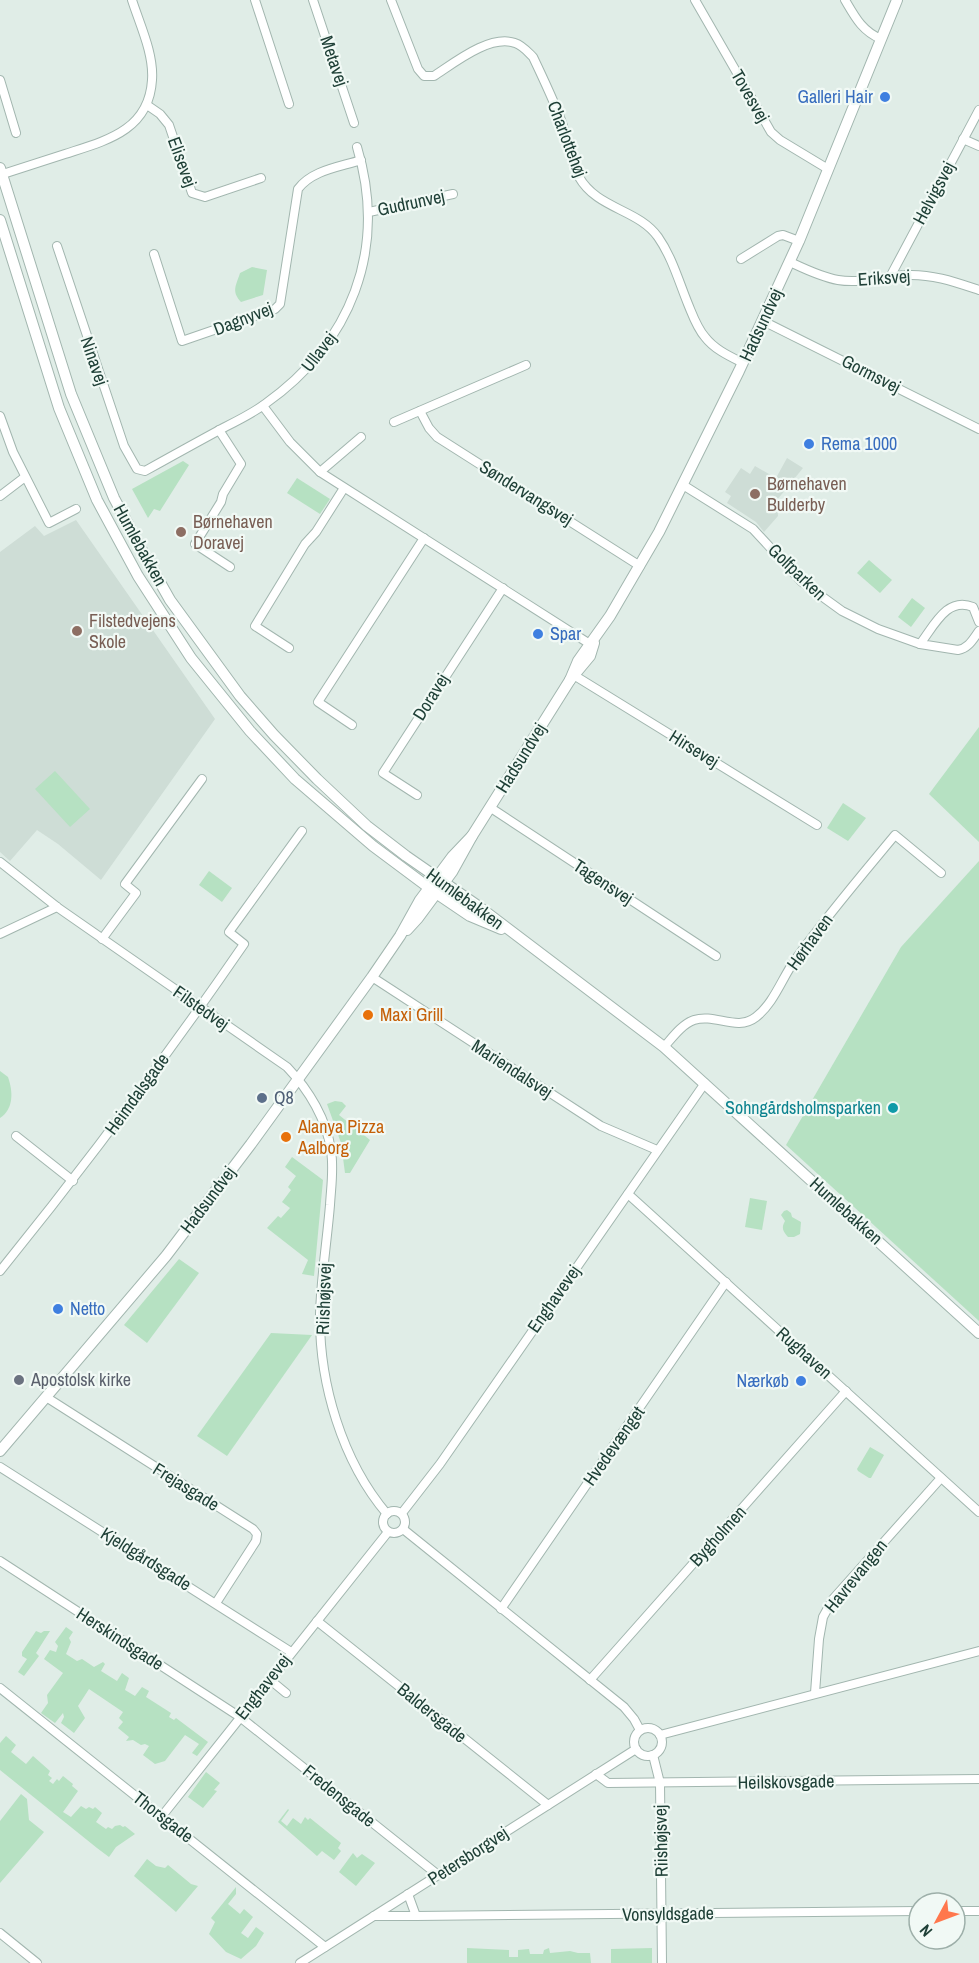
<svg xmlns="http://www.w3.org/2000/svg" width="979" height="1963" viewBox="0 0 979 1963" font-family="'Archivo Narrow',sans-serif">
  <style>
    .built { fill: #ceddd6 }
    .green { fill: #b6e1c2 }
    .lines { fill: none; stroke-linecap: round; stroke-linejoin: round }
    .minor-casing { stroke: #a2b6af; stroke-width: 10 }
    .tertiary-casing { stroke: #a2b6af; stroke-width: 12 }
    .minor { stroke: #fff; stroke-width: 8 }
    .tertiary { stroke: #fff; stroke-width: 10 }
    .shop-dot { fill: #3f7fe0; stroke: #f1f9f5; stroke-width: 2 }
    .education-dot { fill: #8d6e63; stroke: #f1f9f5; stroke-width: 2 }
    .food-dot { fill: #e8710a; stroke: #f1f9f5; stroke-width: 2 }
    .service-dot { fill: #5c6f8a; stroke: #f1f9f5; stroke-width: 2 }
    .culture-dot { fill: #0f9aa8; stroke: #f1f9f5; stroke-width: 2 }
    .worship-dot { fill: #6b7280; stroke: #f1f9f5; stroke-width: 2 }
    .labels { text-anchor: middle; stroke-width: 4.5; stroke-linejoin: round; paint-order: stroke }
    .street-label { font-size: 18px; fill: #1f4037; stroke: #f1f9f5 }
    .shop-label { font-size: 18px; fill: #366cbe; stroke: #f1f9f5; text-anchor: start }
    .education-label { font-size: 18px; fill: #785e54; stroke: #f1f9f5; text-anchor: start }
    .food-label { font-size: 18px; fill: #c56008; stroke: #f1f9f5; text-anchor: start }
    .service-label { font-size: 18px; fill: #4e5e75; stroke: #f1f9f5; text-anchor: start }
    .culture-label { font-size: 18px; fill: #0d838f; stroke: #f1f9f5; text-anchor: end }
    .worship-label { font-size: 18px; fill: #5b616d; stroke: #f1f9f5; text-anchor: start }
  </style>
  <rect width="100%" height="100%" fill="#e0ede7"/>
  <g class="built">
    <path d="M 787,458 L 803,468 L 777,500 L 778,516 L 764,532 L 756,522 L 727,503 L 731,496 L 725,492 L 741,468 L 750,474 L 755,466 L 776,478 Z"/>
    <path d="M 76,520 L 215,719 L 101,880 L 58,844 L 37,830 L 10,861 L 0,852 L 0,552 L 35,526 L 44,536 Z"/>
  </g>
  <g class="green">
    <path d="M 252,267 L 267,270 L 263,295 L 241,302 C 231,291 236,286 240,273 Z"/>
    <path d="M 183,461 L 189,465 L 160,511 L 154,509 L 148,518 L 132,489 Z"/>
    <path d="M 297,478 L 330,499 L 320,514 L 287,493 Z"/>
    <path d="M 869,560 L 892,580 L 880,593 L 857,573 Z"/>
    <path d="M 912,598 L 925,608 L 911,627 L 898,617 Z"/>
    <path d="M 979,727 L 979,842 L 929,794 Z"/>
    <path d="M 55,771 L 90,809 L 70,827 L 35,789 Z"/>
    <path d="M 843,803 L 866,818 L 848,841 L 827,828 Z"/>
    <path d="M 979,861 L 979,1321 L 786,1145 L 901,947 Z"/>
    <path d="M 209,871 L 232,888 L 222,902 L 199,885 Z"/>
    <path d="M 0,1071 L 8,1077 C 13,1091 14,1109 0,1118 Z"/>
    <path d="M 335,1101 L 342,1102 L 346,1106 L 339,1115 L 370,1140 L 350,1173 L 345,1173 L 341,1143 L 327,1104 Z"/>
    <path d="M 292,1157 L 323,1180 L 314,1276 L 302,1274 L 308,1260 L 267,1228 L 278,1216 L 281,1218 L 290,1208 L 282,1202 L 291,1190 L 288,1187 L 296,1176 L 285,1167 Z"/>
    <path d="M 750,1198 L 767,1201 L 762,1230 L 745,1227 Z"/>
    <path d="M 787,1210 L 791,1213 L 792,1217 L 801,1222 L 800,1234 L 794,1237 L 788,1237 C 783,1231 781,1228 785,1221 L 781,1215 L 784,1211 Z"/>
    <path d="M 179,1259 L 199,1273 L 147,1343 L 124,1325 Z"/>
    <path d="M 271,1333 L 312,1335 L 227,1456 L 197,1436 Z"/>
    <path d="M 870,1447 L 884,1455 L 871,1478 L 869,1478 L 858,1471 L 857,1469 Z"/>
    <path d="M 66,1627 L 73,1632 L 69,1638 L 71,1642 L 66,1654 L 77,1661 L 82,1659 L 94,1667 L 103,1662 L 105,1664 L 101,1671 L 117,1681 L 122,1673 L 129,1678 L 125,1690 L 135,1696 L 142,1687 L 149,1691 L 146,1697 L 171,1713 L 169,1717 L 174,1720 L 176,1718 L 208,1742 L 197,1756 L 192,1753 L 199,1744 L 185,1735 L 165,1761 L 155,1764 L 143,1755 L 149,1746 L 145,1744 L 141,1745 L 133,1740 L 126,1741 L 129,1737 L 118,1728 L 123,1722 L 119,1718 L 123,1712 L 89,1689 L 78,1706 L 85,1718 L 74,1733 L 61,1723 L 64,1717 L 63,1713 L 55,1723 L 41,1713 L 48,1703 L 47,1695 L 63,1673 L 44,1659 L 50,1650 L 56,1652 L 58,1646 L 55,1642 Z"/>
    <path d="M 36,1631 L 41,1633 L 44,1631 L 50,1631 L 36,1653 L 39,1656 L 24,1676 L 18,1672 L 27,1659 L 22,1656 L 22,1652 Z"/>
    <path d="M 6,1736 L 16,1745 L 11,1752 L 26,1764 L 33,1756 L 50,1771 L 48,1775 L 52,1778 L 49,1781 L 53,1784 L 57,1779 L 59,1781 L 63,1776 L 73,1784 L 72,1786 L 78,1791 L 63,1812 L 71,1817 L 81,1806 L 86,1809 L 89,1807 L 93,1809 L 95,1807 L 102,1813 L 96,1822 L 106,1829 L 108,1827 L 112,1829 L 115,1826 L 120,1825 L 123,1827 L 125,1826 L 135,1834 L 116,1847 L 109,1857 L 97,1848 L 0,1770 L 0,1743 Z"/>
    <path d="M 206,1772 L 220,1783 L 214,1790 L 217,1791 L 203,1808 L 188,1797 Z"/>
    <path d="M 21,1794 L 27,1799 L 29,1820 L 44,1832 L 0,1883 L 0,1821 Z"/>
    <path d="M 288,1809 L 289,1810 L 281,1821 L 287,1826 L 293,1818 L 301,1824 L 305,1817 L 308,1820 L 310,1818 L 341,1843 L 338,1848 L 341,1851 L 334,1860 L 322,1851 L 317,1856 L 278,1822 Z"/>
    <path d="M 353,1853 L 357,1858 L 362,1854 L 375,1863 L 356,1886 L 339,1872 Z"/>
    <path d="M 147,1859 L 156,1866 L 165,1868 L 168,1865 L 191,1884 L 198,1886 L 176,1912 L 134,1876 Z"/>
    <path d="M 236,1887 L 236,1894 L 228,1904 L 240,1914 L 244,1909 L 253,1917 L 241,1933 L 248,1938 L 256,1927 L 264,1933 L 256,1946 L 241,1959 L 226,1952 L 209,1934 L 215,1922 L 211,1918 Z"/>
    <path d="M 467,1948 L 509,1950 L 509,1957 L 518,1957 L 518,1950 L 529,1949 L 530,1954 L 543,1954 L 544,1950 L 549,1948 L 550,1953 L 570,1951 L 578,1953 L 590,1953 L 591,1963 L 467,1963 Z"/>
    <path d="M 652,1948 L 652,1963 L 611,1963 L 611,1949 Z"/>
  </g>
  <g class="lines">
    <g class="minor-casing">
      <g id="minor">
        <path d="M 255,0 L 289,104"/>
        <path d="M 313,0 L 354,123"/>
        <path d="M 391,0 L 418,69 L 424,76 L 434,76 C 454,63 490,34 515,43 C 522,45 527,51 533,57 C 543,78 553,99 561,120 C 568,139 569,159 579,177 C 597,209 638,209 658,237 C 672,257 679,282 688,304 C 693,316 697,328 705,337 C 714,349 729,356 743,363"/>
        <path d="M 695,0 L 771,132 L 780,140 L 828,169"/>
        <path d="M 845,0 C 855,17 862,31 881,39"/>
        <path d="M 0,80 L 16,133"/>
        <path d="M 147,105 L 160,114 L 169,125 L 192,193 L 205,197 L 261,178"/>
        <path d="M 963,139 L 979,146"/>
        <path d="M 0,175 C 22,168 44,161 65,154 C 105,141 149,131 152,80 C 154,54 140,25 132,0"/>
        <path d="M 369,212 L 453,194"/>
        <path d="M 57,246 L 124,446 L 137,469 L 145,471 C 172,456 199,441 225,427 C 239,420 253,413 265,404 C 351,343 388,250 357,147"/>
        <path d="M 154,254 L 182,341 L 275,309 L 280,304 L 298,189 C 312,170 340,167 361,160"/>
        <path d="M 741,259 L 778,236 L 783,235 L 799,241"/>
        <path d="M 790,262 C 805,269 821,277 838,280 C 861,284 884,276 907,275 C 933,274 955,282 979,290"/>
        <path d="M 890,277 L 979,110"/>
        <path d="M 763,321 L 979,429"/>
        <path d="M 263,406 L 290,442 L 320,472 L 593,646"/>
        <path d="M 420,411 L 429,428 L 437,437 L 640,566"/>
        <path d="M 0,416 L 13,452 L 49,523 L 76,509"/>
        <path d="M 394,422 L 526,365"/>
        <path d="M 219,430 L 241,464 L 223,494 L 221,502 L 195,544 L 230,567"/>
        <path d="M 320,472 L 361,437"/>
        <path d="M 683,485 L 753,529 L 802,582 L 842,611 L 878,629 L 920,644"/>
        <path d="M 0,496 L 25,477"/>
        <path d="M 979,622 L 973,607 C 947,596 934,626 920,644 L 958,650 C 969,648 973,639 979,631"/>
        <path d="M 289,648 L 255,626 L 305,544 L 316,532 L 344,488"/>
        <path d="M 572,674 L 817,825"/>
        <path d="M 352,725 L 318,702 L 424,538"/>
        <path d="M 417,795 L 383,773 L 503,588"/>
        <path d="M 491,808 L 716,956"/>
        <path d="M 0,862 L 57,907 L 287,1067 C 309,1090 327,1120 331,1151 C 334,1169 331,1187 330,1205 C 327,1241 321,1278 320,1314 C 319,1383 342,1461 387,1514"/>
        <path d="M 0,934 L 57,907"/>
        <path d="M 102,939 L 136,893 L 125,884 L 202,779"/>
        <path d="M 372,977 L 601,1126 L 657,1150"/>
        <path d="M 664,1047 C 672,1038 682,1024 694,1020 C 715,1013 737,1032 756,1017 C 774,1003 782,978 795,960 C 826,917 861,876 895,835 L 941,873"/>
        <path d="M 16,1136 L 73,1181"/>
        <path d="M 628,1194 L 979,1512"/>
        <path d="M 0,1271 C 86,1165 167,1056 244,944 L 229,932 L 302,831"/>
        <path d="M 46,1397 L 253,1529 L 257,1534 L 256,1541 L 216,1603"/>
        <path d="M 0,1467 L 291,1652"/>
        <circle cx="394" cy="1522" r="11"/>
        <path d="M 402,1513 L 440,1464 L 705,1083"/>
        <path d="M 403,1529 L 624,1707 L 634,1719 L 640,1730"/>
        <path d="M 0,1561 L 240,1717 L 438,1875"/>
        <path d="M 501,1609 L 726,1282"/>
        <path d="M 317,1621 L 548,1805"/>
        <path d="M 269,1679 L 286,1693"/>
        <path d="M 590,1680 L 846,1391"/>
        <path d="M 0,1688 L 325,1947"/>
        <path d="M 815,1693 L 819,1639 L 823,1617 L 833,1599 L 941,1478"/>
        <circle cx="648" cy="1742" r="14"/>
        <path d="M 660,1735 L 979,1651"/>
        <path d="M 653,1755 L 660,1783 L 662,1963"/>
        <path d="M 596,1774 L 608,1783 L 979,1779"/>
        <path d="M 162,1816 L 388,1532"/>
        <path d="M 408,1894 L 416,1916 L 919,1911"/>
        <path d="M 955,1911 L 979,1911"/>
        <path d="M 374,1916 L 416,1916"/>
        <path d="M 0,1933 L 37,1963"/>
        <path d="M 300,1963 L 636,1749"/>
      </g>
    </g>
    <g class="tertiary-casing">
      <g id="tertiary">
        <path d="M 0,168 L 71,394 L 114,498 L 144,554 L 170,600 L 240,696 L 274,735 L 317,779 L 367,826 L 406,856 L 478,906 L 664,1047 L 979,1333"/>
        <path d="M 0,220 L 59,408 L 97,500 L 138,576 L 191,658 L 250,731 L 295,779 L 373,846 L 436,893 L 470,916 L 501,929"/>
        <path d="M 570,680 L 578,661 L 610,616 L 659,532 L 739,371 L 799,241 L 897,0"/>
        <path d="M 407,930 L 418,918 L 452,872 L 472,836 L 570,680 L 590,656 L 594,643"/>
        <path d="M 0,1451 L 166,1256 L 251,1144 L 372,977 L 400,936 L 420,900 L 452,857 L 472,836"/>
      </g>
    </g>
    <use href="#minor" class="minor"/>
    <use href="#tertiary" class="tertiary"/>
  </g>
  <g class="shop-dot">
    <circle cx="885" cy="97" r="6"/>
    <circle cx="809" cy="444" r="6"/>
    <circle cx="538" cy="634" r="6"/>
    <circle cx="58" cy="1309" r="6"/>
    <circle cx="801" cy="1381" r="6"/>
  </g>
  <g class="education-dot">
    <circle cx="755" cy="494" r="6"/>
    <circle cx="181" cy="532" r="6"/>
    <circle cx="77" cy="631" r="6"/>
  </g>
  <g class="food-dot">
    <circle cx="368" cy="1015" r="6"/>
    <circle cx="286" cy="1137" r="6"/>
  </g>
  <circle class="service-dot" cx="262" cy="1098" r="6"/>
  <circle class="culture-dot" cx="893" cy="1108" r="6"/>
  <circle class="worship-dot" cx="19" cy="1380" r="6"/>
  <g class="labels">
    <g class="street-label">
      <text transform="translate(334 61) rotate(71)" y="6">Metavej</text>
      <text transform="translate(750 96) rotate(60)" y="6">Tovesvej</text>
      <text transform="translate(567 139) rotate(69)" y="6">Charlottehøj</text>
      <text transform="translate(182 162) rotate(70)" y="6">Elisevej</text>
      <text transform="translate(934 193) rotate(-62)" y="6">Helvigsvej</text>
      <text transform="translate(411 203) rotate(-12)" y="6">Gudrunvej</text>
      <text transform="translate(884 278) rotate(-4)" y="6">Eriksvej</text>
      <text transform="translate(243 319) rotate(-21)" y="6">Dagnyvej</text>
      <text transform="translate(761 325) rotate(-65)" y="6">Hadsundvej</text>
      <text transform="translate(319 352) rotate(-52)" y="6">Ullavej</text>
      <text transform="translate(94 361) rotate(71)" y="6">Ninavej</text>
      <text transform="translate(871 374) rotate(27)" y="6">Gormsvej</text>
      <text transform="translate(526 493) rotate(32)" y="6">Søndervangsvej</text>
      <text transform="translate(140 545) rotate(61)" y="6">Humlebakken</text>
      <text transform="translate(797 572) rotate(44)" y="6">Golfparken</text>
      <text transform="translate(431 697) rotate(-58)" y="6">Doravej</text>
      <text transform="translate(694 749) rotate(32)" y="6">Hirsevej</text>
      <text transform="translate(521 758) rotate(-58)" y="6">Hadsundvej</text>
      <text transform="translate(603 882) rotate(33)" y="6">Tagensvej</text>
      <text transform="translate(465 899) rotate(36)" y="6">Humlebakken</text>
      <text transform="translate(810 942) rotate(-54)" y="6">Hørhaven</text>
      <text transform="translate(201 1008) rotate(35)" y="6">Filstedvej</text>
      <text transform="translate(512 1069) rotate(33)" y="6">Mariendalsvej</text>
      <text transform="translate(137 1094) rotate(-54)" y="6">Heimdalsgade</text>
      <text transform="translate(208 1200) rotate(-53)" y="6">Hadsundvej</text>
      <text transform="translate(846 1211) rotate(42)" y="6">Humlebakken</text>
      <text transform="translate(324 1299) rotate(-88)" y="6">Riishøjsvej</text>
      <text transform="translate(554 1299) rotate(-55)" y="6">Enghavevej</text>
      <text transform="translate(804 1353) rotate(42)" y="6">Rughaven</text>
      <text transform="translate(614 1446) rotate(-55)" y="6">Hvedevænget</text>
      <text transform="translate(186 1487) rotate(32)" y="6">Frejasgade</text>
      <text transform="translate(718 1536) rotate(-48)" y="6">Bygholmen</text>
      <text transform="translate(146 1559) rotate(32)" y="6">Kjeldgårdsgade</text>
      <text transform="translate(856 1576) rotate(-51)" y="6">Havrevangen</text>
      <text transform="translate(120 1639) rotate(33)" y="6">Herskindsgade</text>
      <text transform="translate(263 1687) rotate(-52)" y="6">Enghavevej</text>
      <text transform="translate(432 1713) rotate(39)" y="6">Baldersgade</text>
      <text transform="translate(786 1782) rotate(-1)" y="6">Heilskovsgade</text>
      <text transform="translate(339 1796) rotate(39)" y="6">Fredensgade</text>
      <text transform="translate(163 1817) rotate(38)" y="6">Thorsgade</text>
      <text transform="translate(661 1841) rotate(-91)" y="6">Riishøjsvej</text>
      <text transform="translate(468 1856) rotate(-33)" y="6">Petersborgvej</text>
      <text transform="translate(668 1914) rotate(-1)" y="6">Vonsyldsgade</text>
    </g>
    <g class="shop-label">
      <text x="873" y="103" text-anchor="end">Galleri Hair</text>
      <text x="821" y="450">Rema 1000</text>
      <text x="550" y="640">Spar</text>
      <text x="70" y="1315">Netto</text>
      <text x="789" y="1387" text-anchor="end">Nærkøb</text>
    </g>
    <g class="education-label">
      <text x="767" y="490">Børnehaven<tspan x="767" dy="21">Bulderby</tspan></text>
      <text x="193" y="528">Børnehaven<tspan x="193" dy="21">Doravej</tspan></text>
      <text x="89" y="627">Filstedvejens<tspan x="89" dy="21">Skole</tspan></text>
    </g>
    <g class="food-label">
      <text x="380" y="1021">Maxi Grill</text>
      <text x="298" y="1133">Alanya Pizza<tspan x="298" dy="21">Aalborg</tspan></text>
    </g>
    <g class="service-label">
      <text x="274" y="1104">Q8</text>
    </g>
    <g class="culture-label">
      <text x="881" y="1114">Sohngårdsholmsparken</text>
    </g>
    <g class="worship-label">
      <text x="31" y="1386">Apostolsk kirke</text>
    </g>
  </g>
  <g transform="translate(937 1921) rotate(229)"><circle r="28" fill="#f1f9f5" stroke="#9dafa9" stroke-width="1.5"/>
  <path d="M0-4.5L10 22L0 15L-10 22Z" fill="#ff774d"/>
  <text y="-9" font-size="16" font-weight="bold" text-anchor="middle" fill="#1f4037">N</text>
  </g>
</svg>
